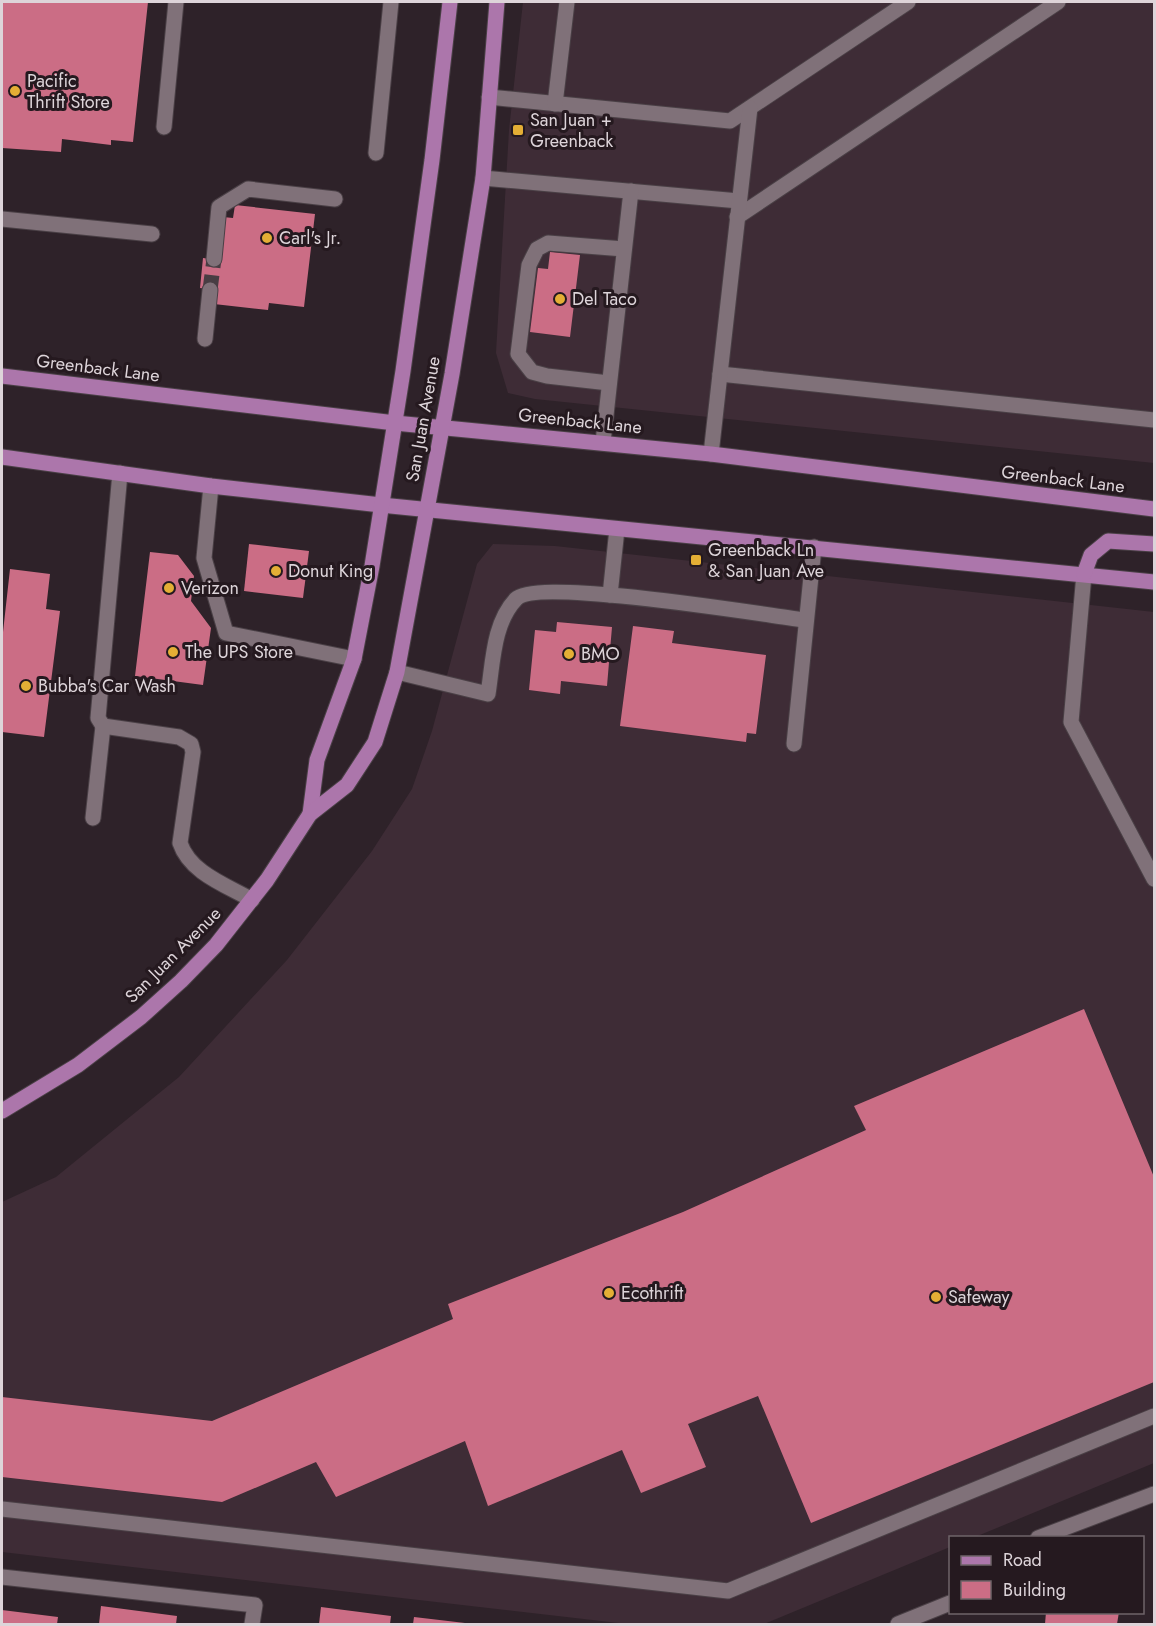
<svg xmlns="http://www.w3.org/2000/svg" width="1156" height="1626" viewBox="0 0 1156 1626" font-family="Jost,sans-serif">
  <style>
    .built { fill: #3e2c36 }
    .building { fill: #cb6d85 }
    .lines { fill: none; stroke-linecap: round; stroke-linejoin: round }
    .minor-tunnel { stroke: #483d43; stroke-width: 15; stroke-dasharray: 15 8; stroke-linecap: butt }
    .minor-casing { stroke: #4a4046; stroke-width: 17 }
    .major-casing { stroke: #4a4046; stroke-width: 17 }
    .minor { stroke: #807179; stroke-width: 15 }
    .major { stroke: #ac76ab; stroke-width: 15 }
    .poi-dot { fill: #e4ae35; stroke: #25191f; stroke-width: 2 }
    .labels { text-anchor: middle; stroke-width: 6; stroke-linejoin: round; paint-order: stroke }
    .poi-label { font-size: 18px; fill: #ddd4d9; stroke: #25191f; text-anchor: start }
    .street-label { font-size: 18px; fill: #ddd4d9; stroke: #25191f }
  </style>
  <rect width="100%" height="100%" fill="#2e2229"/>
  <g class="built">
    <path d="M 523,2 L 1154,2 L 1154,463 L 535,399 L 508,393 L 496,353 L 509,130 Z"/>
    <path d="M 493,544 L 555,546 L 1154,612 L 1154,1463 L 975,1537 L 950,1538 L 950,1547 L 764,1624 L 627,1624 L 2,1552 L 2,1202 L 56,1177 L 179,1077 L 287,960 L 372,851 L 412,789 L 432,731 L 477,564 Z"/>
  </g>
  <g class="building">
    <path d="M 2,2 L 148,2 L 133,142 L 111,140 L 111,145 L 62,139 L 61,152 L 2,148 Z"/>
    <path d="M 235,205 L 315,214 L 304,307 L 269,303 L 268,310 L 214,304 L 216,290 L 200,288 L 203,258 L 218,260 L 223,217 L 233,218 Z"/>
    <path d="M 550,252 L 580,255 L 570,337 L 530,332 L 538,268 L 548,269 Z"/>
    <path d="M 249,544 L 309,551 L 303,598 L 244,591 Z"/>
    <path d="M 150,552 L 178,555 L 194,576 L 191,601 L 211,628 L 203,685 L 135,676 Z"/>
    <path d="M 10,569 L 50,574 L 46,609 L 60,611 L 44,737 L 2,732 L 2,641 Z"/>
    <path d="M 557,622 L 612,627 L 607,686 L 561,681 L 560,694 L 529,690 L 535,630 L 556,632 Z"/>
    <path d="M 633,626 L 674,631 L 672,643 L 766,655 L 756,734 L 747,733 L 746,742 L 620,726 Z"/>
    <path d="M 1084,1009 L 1154,1177 L 1154,1382 L 811,1523 L 758,1396 L 688,1424 L 706,1467 L 641,1493 L 622,1450 L 488,1506 L 465,1441 L 336,1497 L 316,1462 L 222,1502 L 2,1477 L 2,1397 L 212,1421 L 453,1319 L 448,1304 L 683,1212 L 866,1130 L 854,1106 Z"/>
    <path d="M 101,1606 L 177,1616 L 176,1624 L 99,1624 Z"/>
    <path d="M 321,1607 L 391,1616 L 390,1624 L 319,1624 Z"/>
    <path d="M 2,1610 L 58,1617 L 57,1624 L 2,1624 Z"/>
    <path d="M 1046,1612 L 1119,1612 L 1117,1624 L 1045,1624 Z"/>
    <path d="M 414,1617 L 465,1623 L 464,1624 L 413,1624 Z"/>
  </g>
  <g class="lines">
    <path class="minor-tunnel" d="M 210,290 L 214,259"/>
    <g class="minor-casing">
      <g id="minor">
        <path d="M 489,97 L 730,121 L 908,2"/>
        <path d="M 555,104 L 567,2"/>
        <path d="M 164,127 L 176,2"/>
        <path d="M 376,153 L 391,2"/>
        <path d="M 483,178 L 739,201"/>
        <path d="M 737,217 L 1058,2"/>
        <path d="M 2,219 L 152,234"/>
        <path d="M 214,259 L 219,207 L 248,189 L 335,199"/>
        <path d="M 205,339 L 210,290"/>
        <path d="M 720,374 L 1154,420"/>
        <path d="M 609,383 L 547,376 L 532,372 L 518,354 L 529,265 L 537,249 L 548,243 L 624,249"/>
        <path d="M 603,442 L 631,191"/>
        <path d="M 711,454 L 750,108"/>
        <path d="M 120,473 L 98,718 L 103,726 L 179,737 L 191,744 L 193,752 L 180,843 C 190,873 226,885 252,900"/>
        <path d="M 211,486 L 204,558 L 226,633 L 354,659"/>
        <path d="M 1084,574 L 1071,722 L 1154,879"/>
        <path d="M 610,595 L 617,529"/>
        <path d="M 397,672 L 488,694 C 493,663 493,623 516,599 C 538,577 764,615 805,620"/>
        <path d="M 794,744 L 814,547"/>
        <path d="M 93,818 L 103,726"/>
        <path d="M 2,1509 L 728,1591 L 1154,1416"/>
        <path d="M 1038,1538 L 1154,1494"/>
        <path d="M 2,1577 L 255,1605 L 252,1624"/>
        <path d="M 898,1624 L 950,1603"/>
      </g>
    </g>
    <g class="major-casing">
      <g id="major">
        <path d="M 2,376 L 395,423 L 711,454 L 1154,509"/>
        <path d="M 2,457 L 211,486 L 381,505 L 1154,582"/>
        <path d="M 1084,574 L 1091,555 L 1108,541 L 1154,544"/>
        <path d="M 310,814 L 317,760 L 354,659 L 372,566 L 403,371 L 432,160 L 450,2"/>
        <path d="M 2,1111 L 78,1065 L 141,1017 L 181,981 L 216,945 L 267,880 L 310,814 L 347,785 L 375,742 L 397,672 L 452,374 L 483,178 L 497,2"/>
      </g>
    </g>
    <use href="#minor" class="minor"/>
    <use href="#major" class="major"/>
  </g>
  <g class="poi-dot">
    <circle cx="15" cy="91" r="6"/>
    <rect x="512" y="124" width="12" height="12" rx="3"/>
    <circle cx="267" cy="238" r="6"/>
    <circle cx="560" cy="299" r="6"/>
    <rect x="690" y="554" width="12" height="12" rx="3"/>
    <circle cx="276" cy="571" r="6"/>
    <circle cx="169" cy="588" r="6"/>
    <circle cx="173" cy="652" r="6"/>
    <circle cx="569" cy="654" r="6"/>
    <circle cx="26" cy="686" r="6"/>
    <circle cx="609" cy="1293" r="6"/>
    <circle cx="936" cy="1297" r="6"/>
  </g>
  <g class="labels">
    <g class="poi-label">
      <text x="27" y="87">Pacific<tspan x="27" dy="21">Thrift Store</tspan></text>
      <text x="530" y="126">San Juan +<tspan x="530" dy="21">Greenback</tspan></text>
      <text x="279" y="244">Carl's Jr.</text>
      <text x="572" y="305">Del Taco</text>
      <text x="708" y="556">Greenback Ln<tspan x="708" dy="21">&amp; San Juan Ave</tspan></text>
      <text x="288" y="577">Donut King</text>
      <text x="181" y="594">Verizon</text>
      <text x="185" y="658">The UPS Store</text>
      <text x="581" y="660">BMO</text>
      <text x="38" y="692">Bubba's Car Wash</text>
      <text x="621" y="1299">Ecothrift</text>
      <text x="948" y="1303">Safeway</text>
    </g>
    <g class="street-label">
      <text transform="translate(98 368) rotate(7)" y="6">Greenback Lane</text>
      <text transform="translate(423 419) rotate(-80)" y="6">San Juan Avenue</text>
      <text transform="translate(580 421) rotate(6)" y="6">Greenback Lane</text>
      <text transform="translate(1063 479) rotate(7)" y="6">Greenback Lane</text>
      <text transform="translate(173 955) rotate(-45)" y="6">San Juan Avenue</text>
    </g>
  </g>
  <rect width="1156" height="1626" fill="none" stroke="#ddd4d9" stroke-width="6"/>
  <rect x="949" y="1536" width="195" height="78" fill="#25191f" stroke="#6f6469" stroke-width="1.5"/>
  <rect x="961" y="1556" width="30" height="9" fill="#ac76ab" stroke="#6f6469" stroke-width="1.5"/>
  <text x="1003" y="1566" font-size="18" fill="#ddd4d9">Road</text>
  <rect x="961" y="1581" width="30" height="18" fill="#cb6d85" stroke="#6f6469" stroke-width="1.5"/>
  <text x="1003" y="1596" font-size="18" fill="#ddd4d9">Building</text>
</svg>
